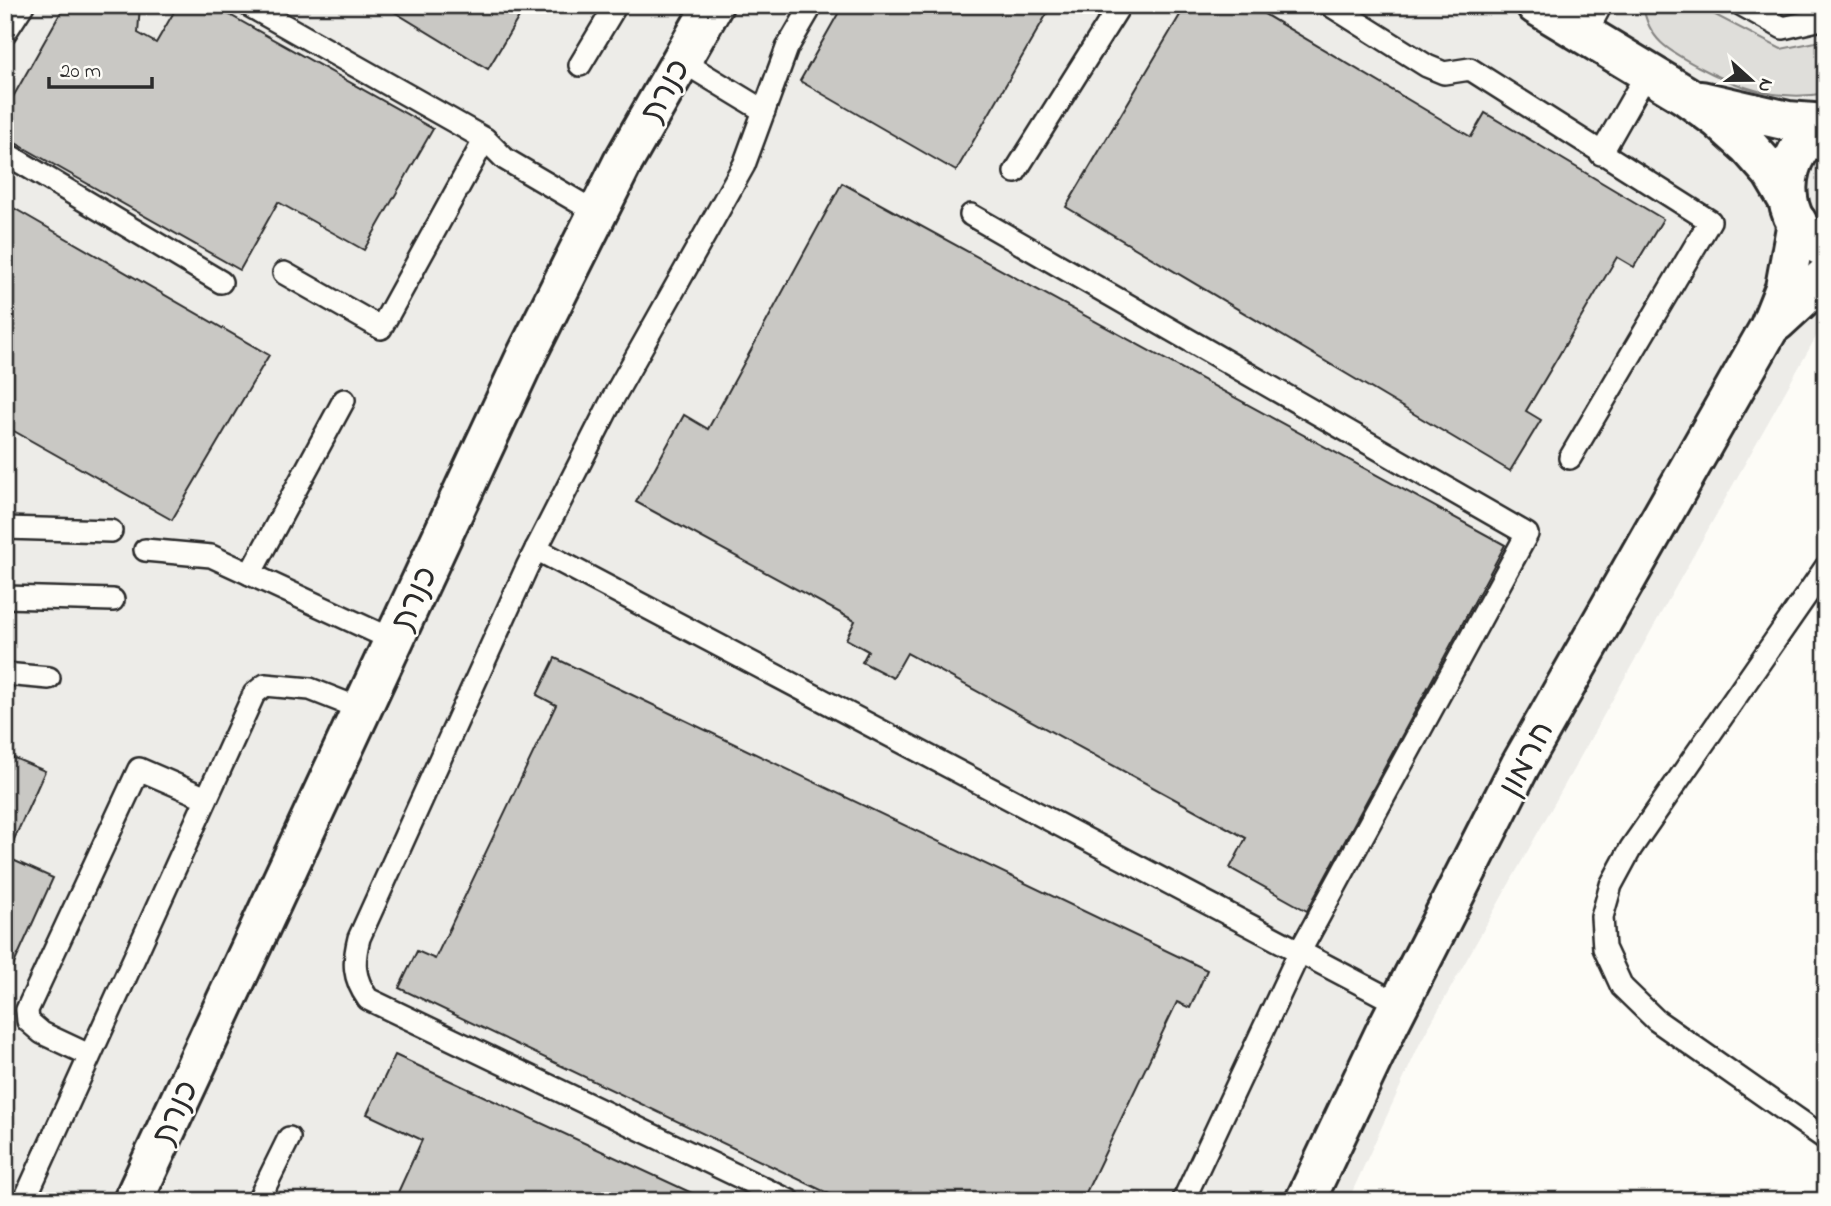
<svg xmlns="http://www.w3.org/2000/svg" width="1831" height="1206" viewBox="0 0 1831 1206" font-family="'Indie Flower','Playpen Sans Hebrew',sans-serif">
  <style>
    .built { fill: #edece8 }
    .green { fill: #dfdeda; stroke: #858482; stroke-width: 2 }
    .building { fill: #c9c8c4; stroke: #2b2b2b; stroke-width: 2 }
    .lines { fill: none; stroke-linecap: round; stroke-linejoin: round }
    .lane-casing { stroke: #2b2b2b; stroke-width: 26 }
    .street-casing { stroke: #2b2b2b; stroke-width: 44 }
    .lane { stroke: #fdfcf7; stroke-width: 21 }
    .street { stroke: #fdfcf7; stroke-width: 38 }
    .labels { text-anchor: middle; stroke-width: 5; stroke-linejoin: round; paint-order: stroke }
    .street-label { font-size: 32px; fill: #2b2b2b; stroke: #fdfcf7 }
  </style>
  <rect width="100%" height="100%" fill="#fdfcf7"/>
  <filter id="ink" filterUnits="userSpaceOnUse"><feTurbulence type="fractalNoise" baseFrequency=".0143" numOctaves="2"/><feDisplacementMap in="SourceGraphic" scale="14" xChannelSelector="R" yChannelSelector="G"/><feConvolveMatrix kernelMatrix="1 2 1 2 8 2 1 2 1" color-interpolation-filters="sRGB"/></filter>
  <g filter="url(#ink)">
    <path class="built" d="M 5,5 L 1826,5 L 1826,319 L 1421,1041 L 1348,1201 L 5,1201 Z"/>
    <path class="green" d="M 1643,5 L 1696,5 L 1781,49 L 1826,40 L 1826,93 C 1779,102 1738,88 1697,66 C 1669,51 1648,40 1643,5 Z"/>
    <g class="building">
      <path d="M 65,5 L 140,5 L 138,33 L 156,43 L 178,5 L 212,5 L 433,129 L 364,250 L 278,202 L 240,270 L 5,137 L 5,111 Z"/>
      <path d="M 383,5 L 526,5 L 488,69 Z"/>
      <path d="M 843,5 L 1052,5 L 956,171 L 800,81 Z"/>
      <path d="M 1186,5 L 1249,5 L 1471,137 L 1485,113 L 1663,219 L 1634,267 L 1617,257 L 1526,411 L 1541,420 L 1510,471 L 1066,207 Z"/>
      <path d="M 842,183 L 1505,545 L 1307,911 L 1230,868 L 1246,838 L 907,653 L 893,678 L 862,662 L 868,651 L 846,639 L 855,621 L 636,502 L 684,415 L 708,429 Z"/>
      <path d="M 5,203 L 269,355 L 172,520 L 5,426 Z"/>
      <path d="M 555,658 L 1207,970 L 1190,1008 L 1177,1002 L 1082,1201 L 844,1201 L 399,988 L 417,951 L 435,959 L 556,705 L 537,695 Z"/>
      <path d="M 5,754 L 45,771 L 6,857 L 53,878 L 5,984 Z"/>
      <path d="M 395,1055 L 709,1201 L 394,1201 L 422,1140 L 367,1114 Z"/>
    </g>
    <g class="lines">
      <g class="lane-casing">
        <g id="lane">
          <path d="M 248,5 L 485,139 L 505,159 L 597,213"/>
          <path d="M 1330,5 L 1427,66 L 1444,73 L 1470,69 L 1710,221 L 1570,458"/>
          <path d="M 1742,5 L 1783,28 L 1826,18"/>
          <path d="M 5,33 L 23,5"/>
          <path d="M 1585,35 L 1601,5"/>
          <path d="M 680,60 L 764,111"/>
          <path d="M 580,65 L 616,5"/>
          <path d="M 5,153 L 221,282"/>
          <path d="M 1601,154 L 1647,73"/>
          <path d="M 1015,172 L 1120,5"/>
          <path d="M 971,215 L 1527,534 L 1300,951 L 1183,1201"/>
          <path d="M 284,273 L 381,328 L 485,139"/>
          <path d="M 5,528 L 111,531"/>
          <path d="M 536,549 L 1399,1004"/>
          <path d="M 145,550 L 211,556 L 393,640"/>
          <path d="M 1826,567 L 1631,848 L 1611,885 L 1602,917 L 1604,948 L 1622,987 L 1656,1020 L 1826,1139"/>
          <path d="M 250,574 L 344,400"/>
          <path d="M 5,597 L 113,600"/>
          <path d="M 5,674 L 49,678"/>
          <path d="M 89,1055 L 42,1033 L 28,1021 L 27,1010 L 139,769 L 206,798"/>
          <path d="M 24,1201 L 254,694 L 265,685 L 310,689 L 361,709"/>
          <path d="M 258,1201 L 289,1138"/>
          <path d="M 790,1201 L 368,999 C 353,978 353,962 359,938 L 527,567 L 612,400 L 744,165 L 787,48 L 812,5"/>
        </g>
      </g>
      <g class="street-casing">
        <g id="street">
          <path d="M 1536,5 L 1685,95 L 1718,119 L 1748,146 L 1772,173 L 1788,200"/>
          <path d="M 1701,101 L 1788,121 L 1826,124"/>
          <path d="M 1826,127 C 1776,148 1773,227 1826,248"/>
          <path d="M 1776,322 L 1826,276"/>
          <path d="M 133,1201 L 525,358 L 622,164 L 713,5"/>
          <path d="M 1305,1201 L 1388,1026 L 1520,766 L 1769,328 L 1785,288 L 1797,222"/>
        </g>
      </g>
      <use href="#lane" class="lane"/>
      <use href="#street" class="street"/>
    </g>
  </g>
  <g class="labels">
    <g class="street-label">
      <text transform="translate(664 90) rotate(-61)" y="11">כנרת</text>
      <text transform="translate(413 598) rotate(-65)" y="11">כנרת</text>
      <text transform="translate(1525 758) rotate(-62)" y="11">חרמון</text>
      <text transform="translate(174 1112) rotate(-65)" y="11">כנרת</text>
    </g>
  </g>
  <rect width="1831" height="1206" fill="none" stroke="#fdfcf7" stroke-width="28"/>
  <rect x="14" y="14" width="1803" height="1178" fill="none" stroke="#2b2b2b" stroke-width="2.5" filter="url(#ink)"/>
  <g transform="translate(1751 80) rotate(111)" stroke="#fdfcf7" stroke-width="5" paint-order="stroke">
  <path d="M0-5L12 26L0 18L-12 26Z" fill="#2b2b2b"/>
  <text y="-10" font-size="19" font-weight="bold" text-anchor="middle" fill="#2b2b2b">N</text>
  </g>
  <path d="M49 77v10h103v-10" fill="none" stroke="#2b2b2b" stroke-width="3.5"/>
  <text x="60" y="77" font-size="21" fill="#2b2b2b" stroke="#fdfcf7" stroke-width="5" paint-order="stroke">20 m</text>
</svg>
